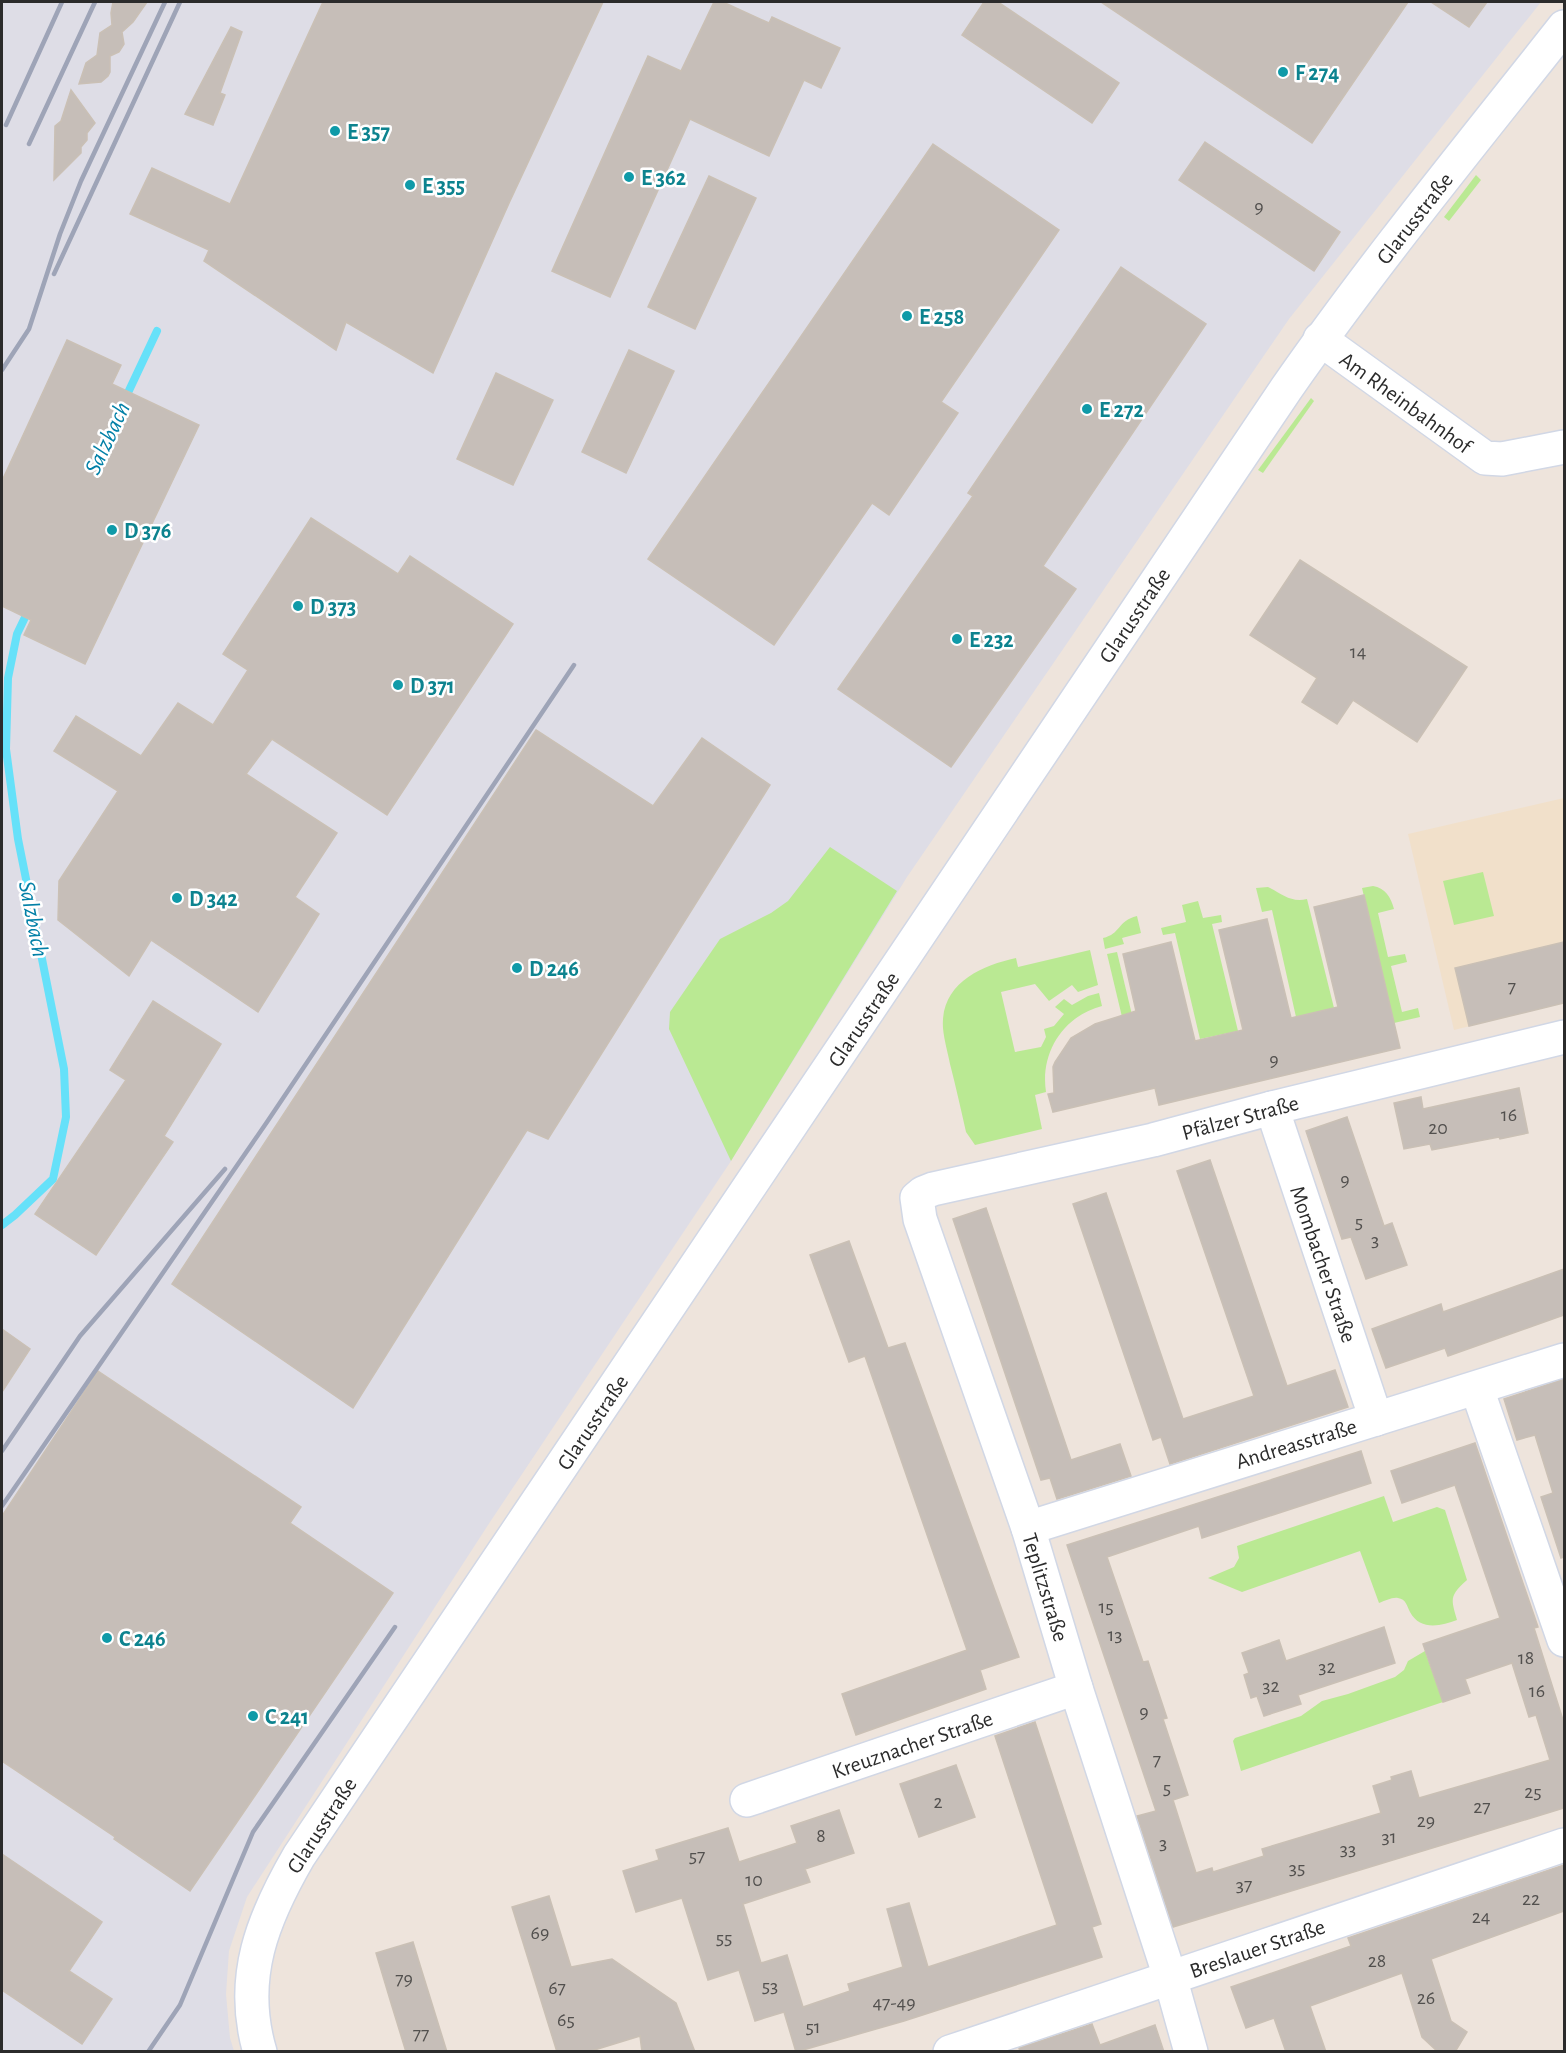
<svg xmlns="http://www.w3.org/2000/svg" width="1566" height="2053" viewBox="0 0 1566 2053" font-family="'Alegreya Sans',sans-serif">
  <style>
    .industrial { fill: #dedde6 }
    .education { fill: #f1e0ca }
    .green { fill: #bae993 }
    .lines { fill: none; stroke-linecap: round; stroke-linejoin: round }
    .stream { stroke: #66e1f9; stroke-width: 8 }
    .building { fill: #c6beb8; stroke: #cac0b5; stroke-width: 1.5 }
    .minor-casing { stroke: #d1d7e5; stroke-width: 36 }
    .minor { stroke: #fff; stroke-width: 33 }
    .rail { stroke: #9ea4b7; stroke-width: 4.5 }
    .culture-dot { fill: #0f9aa8; stroke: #fff; stroke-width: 2 }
    .labels { text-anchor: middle; stroke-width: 5; stroke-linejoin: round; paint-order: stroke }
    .number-label { font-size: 20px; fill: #52504e }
    .culture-label { font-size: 22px; font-weight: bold; fill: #0d838f; stroke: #fff; text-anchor: start }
    .street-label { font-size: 22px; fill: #2b2b2b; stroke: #fff }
    .water-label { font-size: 24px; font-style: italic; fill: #0280a7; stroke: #fff }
  </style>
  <rect width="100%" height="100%" fill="#eee4dc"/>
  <path class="industrial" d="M 2,2 L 1541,2 L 1289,319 L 907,877 L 731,1161 L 490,1522 L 247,1897 L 229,1951 L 226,1994 L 230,2038 L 234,2051 L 2,2052 Z"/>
  <path class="education" d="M 1564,798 L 1564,1003 L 1454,1030 L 1408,834 Z"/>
  <g class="green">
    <path d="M 1476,175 L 1481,180 L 1449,221 L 1444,217 Z"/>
    <path d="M 1311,398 L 1314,401 L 1263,473 L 1258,470 Z"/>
    <path d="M 830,847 L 897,891 L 731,1161 L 669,1029 L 670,1012 L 720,939 L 771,913 L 788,901 Z"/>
    <path d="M 1483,872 L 1494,916 L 1454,925 L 1443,881 Z"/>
    <path d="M 1373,886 C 1385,888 1391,897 1394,909 L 1378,913 L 1388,957 L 1405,954 L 1407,962 L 1391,966 L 1402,1012 L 1418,1008 L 1420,1017 L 1394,1023 L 1362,888 Z"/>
    <path d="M 1268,887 C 1282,894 1291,903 1307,899 L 1334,1008 L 1296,1017 L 1272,910 L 1262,912 L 1256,888 Z"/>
    <path d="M 1198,901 L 1203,918 L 1221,915 L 1222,922 L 1212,924 L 1238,1031 L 1200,1039 L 1175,933 L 1163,935 L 1161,928 L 1186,922 L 1182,905 Z"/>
    <path d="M 1137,916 L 1141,933 L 1122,938 L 1124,944 L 1105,949 L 1103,938 C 1121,934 1117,921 1137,916 Z"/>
    <path d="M 1090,950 L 1098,985 L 1078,992 L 1072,985 L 1049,1001 L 1035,984 L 1001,992 L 1015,1052 L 1041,1047 L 1046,1037 L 1044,1029 L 1054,1026 L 1064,1014 L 1055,1007 L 1064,999 L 1072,1005 L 1088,996 L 1099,993 L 1102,1006 C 1063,1016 1040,1053 1046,1092 L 1035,1095 L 1042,1129 L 975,1145 L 966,1132 C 961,1110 956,1087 950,1064 C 948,1053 944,1040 943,1028 C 940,984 980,966 1016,958 L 1018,967 Z"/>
    <path d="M 1117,952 L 1138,1040 L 1128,1042 L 1107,954 Z"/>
    <path d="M 1384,1496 L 1393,1522 L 1437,1507 L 1445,1510 L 1467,1580 C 1449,1596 1451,1599 1457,1620 C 1441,1626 1420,1631 1410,1612 C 1407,1606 1406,1599 1398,1598 C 1392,1597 1385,1601 1379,1603 L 1360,1551 L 1242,1592 L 1208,1578 L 1234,1567 L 1239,1558 L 1237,1546 Z"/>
    <path d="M 1425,1651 L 1443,1702 L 1241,1771 L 1233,1741 L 1235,1738 L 1301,1716 L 1322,1701 L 1348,1694 L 1395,1677 L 1404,1670 L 1408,1661 Z"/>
  </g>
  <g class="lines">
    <g class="stream">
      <path d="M 125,399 L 157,331"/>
      <path d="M 2,1225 L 15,1215 L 53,1179 L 66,1117 L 64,1069 L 18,839 L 6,749 L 8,678 L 17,634 L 29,609"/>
    </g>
  </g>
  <g class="building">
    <path d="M 113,2 L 147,2 L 133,22 L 122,32 L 124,44 L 119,52 L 110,56 L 110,72 L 108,76 L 101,82 L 79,84 L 86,63 L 97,55 L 100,33 L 112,25 L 111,13 Z"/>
    <path d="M 323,2 L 603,2 L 510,201 L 433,373 L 346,322 L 336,350 L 204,261 L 209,250 L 130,214 L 152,168 L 230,204 Z"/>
    <path d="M 714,2 L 723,2 L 769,23 L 772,17 L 840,48 L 821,88 L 804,80 L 769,156 L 690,119 L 610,297 L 552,271 L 648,56 L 681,71 Z"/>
    <path d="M 984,2 L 998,2 L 1119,83 L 1092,123 L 962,35 Z"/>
    <path d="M 1101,2 L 1408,2 L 1312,143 Z"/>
    <path d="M 1431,2 L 1487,2 L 1469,27 Z"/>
    <path d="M 231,27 L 242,32 L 220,93 L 225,95 L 213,125 L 185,114 Z"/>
    <path d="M 71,90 L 95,123 L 87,133 L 87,140 L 81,147 L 81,153 L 54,180 L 55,126 L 61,121 Z"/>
    <path d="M 1205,142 L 1340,232 L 1314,271 L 1179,180 Z"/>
    <path d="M 933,144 L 1059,230 L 941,402 L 958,413 L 889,515 L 872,503 L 774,645 L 648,559 Z"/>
    <path d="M 709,176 L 756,198 L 695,329 L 648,307 Z"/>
    <path d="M 1121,267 L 1206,324 L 1043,566 L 1076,589 L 951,767 L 838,689 L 973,496 L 968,493 Z"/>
    <path d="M 67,340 L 121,365 L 112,384 L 199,425 L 85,664 L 24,635 L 31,620 L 2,606 L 2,481 Z"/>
    <path d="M 629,350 L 674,371 L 626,473 L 582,452 Z"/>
    <path d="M 496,373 L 553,400 L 513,485 L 457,459 Z"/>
    <path d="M 311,518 L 398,574 L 410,556 L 513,624 L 387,815 L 272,739 L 246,774 L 337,833 L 295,897 L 319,914 L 258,1012 L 151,940 L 129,976 L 58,920 L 59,881 L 118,791 L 54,751 L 76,716 L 141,756 L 178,703 L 213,725 L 248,670 L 223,654 Z"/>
    <path d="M 1300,560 L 1467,667 L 1417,742 L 1353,700 L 1337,724 L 1302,702 L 1317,678 L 1250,635 Z"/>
    <path d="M 536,730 L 653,806 L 702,738 L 770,785 L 548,1139 L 527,1130 L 353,1408 L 172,1284 Z"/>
    <path d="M 1364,895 L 1400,1048 L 1159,1105 L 1155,1088 L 1053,1112 L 1048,1094 L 1054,1093 L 1053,1067 L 1055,1062 L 1071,1038 L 1095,1024 L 1136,1011 L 1123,954 L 1171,942 L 1195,1041 L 1243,1030 L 1219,930 L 1267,919 L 1291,1018 L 1338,1007 L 1314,907 Z"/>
    <path d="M 1564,942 L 1564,1003 L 1469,1026 L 1455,968 Z"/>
    <path d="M 153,1001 L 221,1044 L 164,1136 L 173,1142 L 96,1255 L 35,1214 L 126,1080 L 110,1070 Z"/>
    <path d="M 1519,1088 L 1528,1133 L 1500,1139 L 1499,1137 L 1432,1150 L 1430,1144 L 1404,1149 L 1394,1103 L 1421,1097 L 1423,1109 Z"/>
    <path d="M 1347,1117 L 1384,1226 L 1392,1223 L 1407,1265 L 1366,1279 L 1351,1237 L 1342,1239 L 1306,1131 Z"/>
    <path d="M 1210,1160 L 1287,1386 L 1335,1370 L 1348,1407 L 1170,1464 L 1161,1437 L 1153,1440 L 1073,1204 L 1106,1193 L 1183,1419 L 1254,1396 L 1177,1171 Z"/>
    <path d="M 986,1208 L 1071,1460 L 1120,1444 L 1131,1476 L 1057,1499 L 1050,1478 L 1041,1480 L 953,1219 Z"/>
    <path d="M 849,1241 L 888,1348 L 905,1343 L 1019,1657 L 980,1670 L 986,1689 L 856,1735 L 842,1694 L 967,1650 L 865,1356 L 849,1362 L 810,1255 Z"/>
    <path d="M 1564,1269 L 1564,1315 L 1448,1356 L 1445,1348 L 1386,1368 L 1372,1329 L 1441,1304 L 1443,1312 Z"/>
    <path d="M 2,1329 L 30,1349 L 2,1392 Z"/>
    <path d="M 98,1371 L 301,1507 L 290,1523 L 393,1593 L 190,1891 L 114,1839 L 115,1837 L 2,1761 L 2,1516 Z"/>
    <path d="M 1564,1379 L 1564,1557 L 1561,1558 L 1541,1497 L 1553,1493 L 1535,1435 L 1517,1440 L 1504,1399 Z"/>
    <path d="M 1475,1443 L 1538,1627 L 1534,1628 L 1564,1723 L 1564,1808 L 1173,1927 L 1137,1816 L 1156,1811 L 1067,1545 L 1361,1451 L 1371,1483 L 1202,1538 L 1199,1526 L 1107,1557 L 1143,1662 L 1148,1661 L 1167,1718 L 1163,1719 L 1188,1795 L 1173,1800 L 1196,1873 L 1212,1868 L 1213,1872 L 1264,1856 L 1262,1849 L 1381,1813 L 1373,1786 L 1392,1780 L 1391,1777 L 1411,1771 L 1419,1798 L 1550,1760 L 1536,1715 L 1529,1717 L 1512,1663 L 1465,1679 L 1470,1693 L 1443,1702 L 1423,1644 L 1500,1618 L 1455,1485 L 1402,1503 L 1391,1471 Z"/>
    <path d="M 1384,1627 L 1395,1663 L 1298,1695 L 1301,1704 L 1264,1716 L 1257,1696 L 1251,1698 L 1244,1675 L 1249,1673 L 1242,1653 L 1279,1640 L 1286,1661 Z"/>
    <path d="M 1035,1722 L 1101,1924 L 1092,1927 L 1102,1957 L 904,2021 L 796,2052 L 784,2012 L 755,2021 L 739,1970 L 708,1980 L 682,1898 L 636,1912 L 623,1871 L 659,1860 L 656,1850 L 728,1828 L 739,1862 L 797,1843 L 791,1826 L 839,1810 L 854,1853 L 805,1869 L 810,1882 L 743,1904 L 761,1963 L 787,1955 L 803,2007 L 850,1991 L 848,1984 L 903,1967 L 887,1909 L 909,1903 L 928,1967 L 1057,1925 L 995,1736 Z"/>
    <path d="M 956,1765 L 975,1817 L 919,1837 L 900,1784 Z"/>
    <path d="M 2,1854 L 102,1922 L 69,1971 L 112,1999 L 82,2044 L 2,1990 Z"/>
    <path d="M 1564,1865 L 1564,1911 L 1431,1959 L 1451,2021 L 1467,2032 L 1455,2052 L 1438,2052 L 1422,2037 L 1402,1973 L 1310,2006 L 1326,2052 L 1286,2052 L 1274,2018 L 1246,2028 L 1231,1987 L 1351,1946 L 1348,1938 Z"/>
    <path d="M 549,1896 L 571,1967 L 612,1959 L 676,2003 L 695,2052 L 642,2052 L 640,2036 L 588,2052 L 557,2052 L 512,1907 Z"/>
    <path d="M 413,1942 L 420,1965 L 447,2052 L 406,2052 L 391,2003 L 376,1953 Z"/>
    <path d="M 1092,2024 L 1100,2045 L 1155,2025 L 1164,2052 L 1020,2052 L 1019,2048 Z"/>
  </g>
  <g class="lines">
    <g class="minor-casing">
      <g id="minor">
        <path d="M 1320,339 L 1485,458 L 1502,459 L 1564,447"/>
        <path d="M 1272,1108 L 1376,1419"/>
        <path d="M 1477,1389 L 1564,1640"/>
        <path d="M 1028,1528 L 1564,1360"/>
        <path d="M 747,1800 L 1076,1688"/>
        <path d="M 260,2052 C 238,1978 263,1918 299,1856 L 1286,389 C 1373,264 1470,146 1564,27"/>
        <path d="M 950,2052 L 1564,1845"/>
        <path d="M 1191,2052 L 1170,1977 L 1076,1688 L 1028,1528 L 920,1219 L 917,1198 L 923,1193 L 933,1189 L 1153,1140 L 1272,1108 L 1564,1037"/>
      </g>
    </g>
    <use href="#minor" class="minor"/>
    <g class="rail">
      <path d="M 6,125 L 62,2"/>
      <path d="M 29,144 L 95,2"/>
      <path d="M 54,274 L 180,2"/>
      <path d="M 2,370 L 29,329 L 60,234 L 81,181 L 165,2"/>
      <path d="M 2,1451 L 80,1336 L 225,1169"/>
      <path d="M 2,1506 L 267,1122 L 574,665"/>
      <path d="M 148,2052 L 180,2005 L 253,1832 L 395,1627"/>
    </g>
  </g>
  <g class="culture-dot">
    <circle cx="1283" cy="72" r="6"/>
    <circle cx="335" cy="131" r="6"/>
    <circle cx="629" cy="177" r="6"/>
    <circle cx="410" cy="185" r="6"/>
    <circle cx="907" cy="316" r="6"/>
    <circle cx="1087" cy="409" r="6"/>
    <circle cx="112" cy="530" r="6"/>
    <circle cx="298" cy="606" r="6"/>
    <circle cx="957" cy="639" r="6"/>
    <circle cx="398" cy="685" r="6"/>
    <circle cx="177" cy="898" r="6"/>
    <circle cx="517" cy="968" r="6"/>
    <circle cx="107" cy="1638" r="6"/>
    <circle cx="253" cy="1716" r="6"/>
  </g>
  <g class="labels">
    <g class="number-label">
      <text x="1259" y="213">9</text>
      <text x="1358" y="658">14</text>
      <text x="1512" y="993">7</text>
      <text x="1274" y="1066">9</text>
      <text x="1509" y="1121">16</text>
      <text x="1438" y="1134">20</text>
      <text x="1345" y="1186">9</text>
      <text x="1359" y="1228">5</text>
      <text x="1375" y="1246">3</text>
      <text x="1106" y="1613">15</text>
      <text x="1115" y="1641">13</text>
      <text x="1526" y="1664">18</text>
      <text x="1327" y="1673">32</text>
      <text x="1271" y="1692">32</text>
      <text x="1537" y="1697">16</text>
      <text x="1144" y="1718">9</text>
      <text x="1157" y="1766">7</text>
      <text x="1167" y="1794">5</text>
      <text x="1533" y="1798">25</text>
      <text x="938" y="1808">2</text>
      <text x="1482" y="1813">27</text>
      <text x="1426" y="1827">29</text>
      <text x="821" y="1842">8</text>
      <text x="1389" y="1843">31</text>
      <text x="1163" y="1849">3</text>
      <text x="1348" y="1855">33</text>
      <text x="697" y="1862">57</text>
      <text x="1297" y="1874">35</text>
      <text x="754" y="1886">10</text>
      <text x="1244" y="1891">37</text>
      <text x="1531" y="1905">22</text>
      <text x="1481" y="1923">24</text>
      <text x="540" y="1939">69</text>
      <text x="724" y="1944">55</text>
      <text x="1377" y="1967">28</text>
      <text x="404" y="1985">79</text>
      <text x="770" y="1992">53</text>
      <text x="557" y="1994">67</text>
      <text x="1426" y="2004">26</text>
      <text x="894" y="2009">47-49</text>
      <text x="566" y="2026">65</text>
      <text x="813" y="2033">51</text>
      <text x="421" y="2040">77</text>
    </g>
    <g class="culture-label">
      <text x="1295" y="80">F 274</text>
      <text x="347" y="139">E 357</text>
      <text x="641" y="185">E 362</text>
      <text x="422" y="193">E 355</text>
      <text x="919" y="324">E 258</text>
      <text x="1099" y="417">E 272</text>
      <text x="124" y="538">D 376</text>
      <text x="310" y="614">D 373</text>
      <text x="969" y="647">E 232</text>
      <text x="410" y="693">D 371</text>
      <text x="189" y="906">D 342</text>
      <text x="529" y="976">D 246</text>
      <text x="119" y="1646">C 246</text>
      <text x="265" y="1724">C 241</text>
    </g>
    <g class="street-label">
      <text transform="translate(1414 218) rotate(-52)" y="8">Glarusstraße</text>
      <text transform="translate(1406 402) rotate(36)" y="8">Am Rheinbahnhof</text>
      <text transform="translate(1134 615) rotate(-56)" y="8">Glarusstraße</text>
      <text transform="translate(863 1019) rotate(-56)" y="8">Glarusstraße</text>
      <text transform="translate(1240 1117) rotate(-15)" y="8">Pfälzer Straße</text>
      <text transform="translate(1324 1264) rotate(71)" y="8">Mombacher Straße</text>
      <text transform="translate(592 1422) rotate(-56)" y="8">Glarusstraße</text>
      <text transform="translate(1296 1443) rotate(-17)" y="8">Andreasstraße</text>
      <text transform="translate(1046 1587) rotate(73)" y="8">Teplitzstraße</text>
      <text transform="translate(912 1744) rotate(-19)" y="8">Kreuznacher Straße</text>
      <text transform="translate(321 1825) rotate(-57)" y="8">Glarusstraße</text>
      <text transform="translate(1257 1948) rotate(-19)" y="8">Breslauer Straße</text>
    </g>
    <g class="water-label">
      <text transform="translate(107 438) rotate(-65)" y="8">Salzbach</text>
      <text transform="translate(34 919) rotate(79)" y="8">Salzbach</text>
    </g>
  </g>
  <rect width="1566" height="2053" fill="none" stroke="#2b2b2b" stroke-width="6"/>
</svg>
